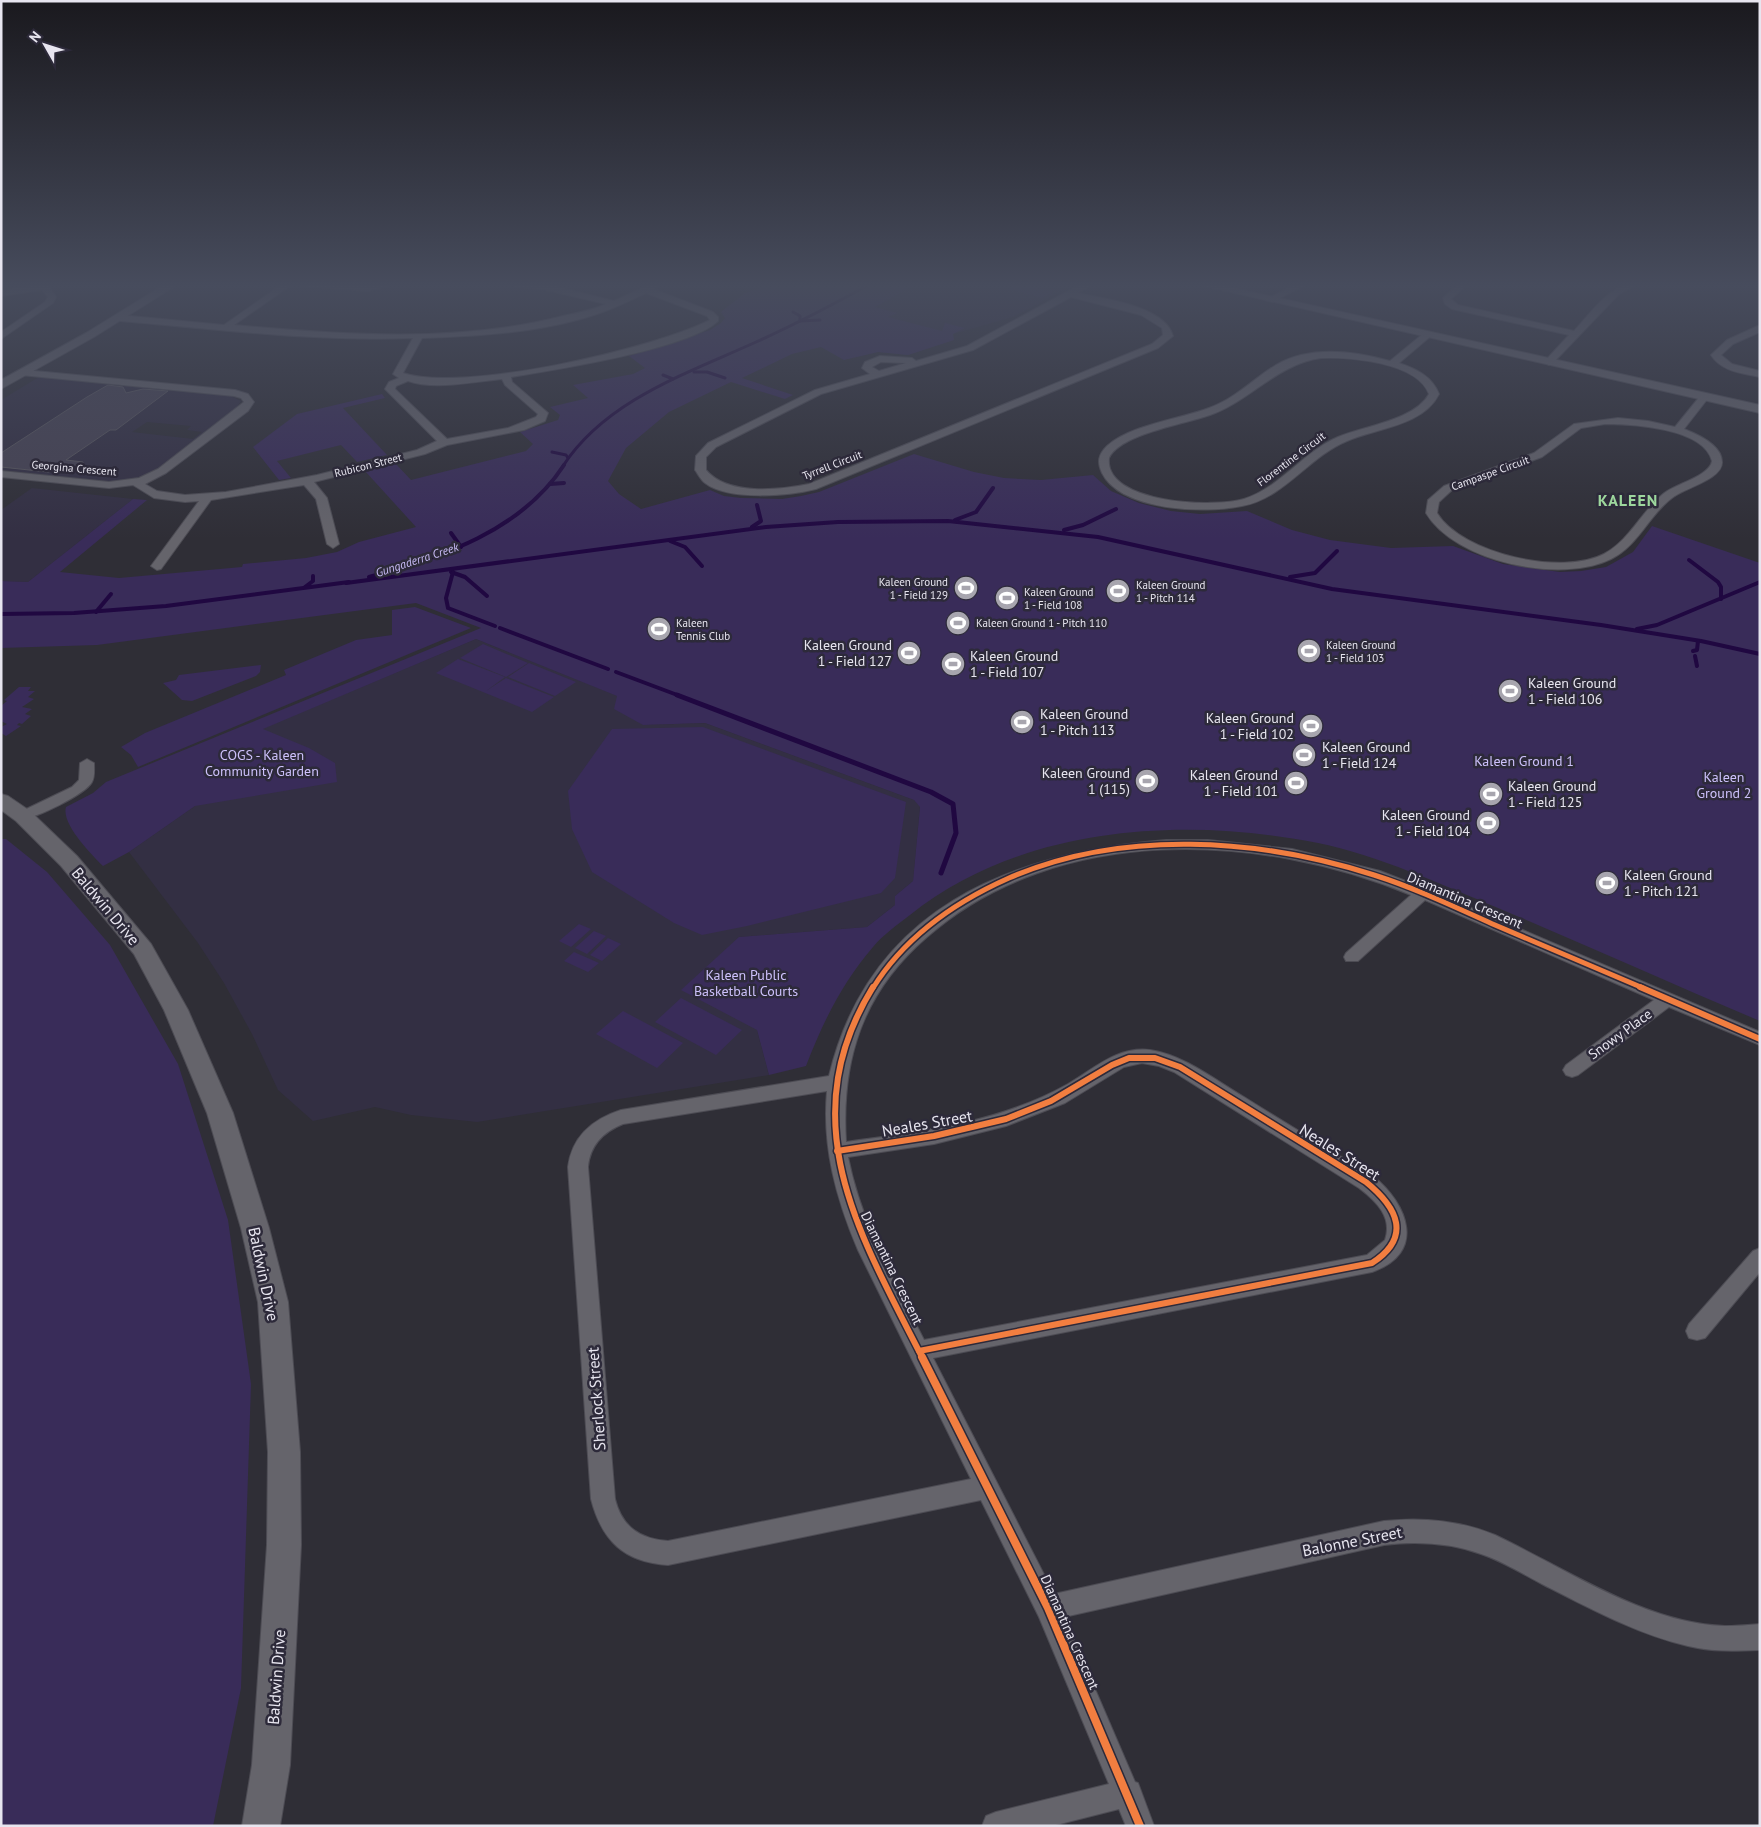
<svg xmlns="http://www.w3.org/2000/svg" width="1761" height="1827" viewBox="0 0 1761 1827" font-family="'PT Sans',sans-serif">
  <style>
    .built { fill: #332f43; fill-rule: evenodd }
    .green { fill: #392c59 }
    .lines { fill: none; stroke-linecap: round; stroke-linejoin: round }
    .stream-far2 { stroke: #200841; stroke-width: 3 }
    .stream-far1 { stroke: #200841; stroke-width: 4 }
    .stream { stroke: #200841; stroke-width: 5 }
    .building { fill: #464253; stroke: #58565e }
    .minor-casing { stroke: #4d4c54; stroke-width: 2 }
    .tertiary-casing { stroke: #4d4c54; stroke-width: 2 }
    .secondary-casing { stroke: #4d4c54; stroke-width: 2 }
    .minor { fill: #65646b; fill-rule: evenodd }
    .tertiary { fill: #65646b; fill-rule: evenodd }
    .secondary { fill: #65646b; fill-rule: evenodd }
    .cycleway-far2-casing { stroke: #2d2a3a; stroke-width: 8 }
    .cycleway-far1-casing { stroke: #2d2a3a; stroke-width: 9 }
    .cycleway-casing { stroke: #2d2a3a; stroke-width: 11 }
    .cycleway-far2 { stroke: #f27e40; stroke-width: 5 }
    .cycleway-far1 { stroke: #f27e40; stroke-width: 6 }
    .cycleway { stroke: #f27e40; stroke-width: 8 }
    .labels { text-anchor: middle; stroke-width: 5; stroke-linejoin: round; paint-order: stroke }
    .far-street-label { font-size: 11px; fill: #e7e5ef; stroke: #2d2a3a }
    .far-poi-label { font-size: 11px; fill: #e7e5ef; stroke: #2d2a3a; text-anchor: start }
    .far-water-label { font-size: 12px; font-style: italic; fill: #c8bbf5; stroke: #2d2a3a }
    .poi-label { font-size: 14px; fill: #e7e5ef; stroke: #2d2a3a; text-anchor: start }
    .park-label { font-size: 14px; fill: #cdc1fb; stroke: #2d2a3a }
    .street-label { font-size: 14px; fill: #e7e5ef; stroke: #2d2a3a }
    .far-district-label { font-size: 16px; font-weight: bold; letter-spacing: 1px; fill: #9dd79d; stroke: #2d2a3a }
    .near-street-label { font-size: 16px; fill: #e7e5ef; stroke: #2d2a3a }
  </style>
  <rect width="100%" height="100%" fill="#2f2e36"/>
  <g class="built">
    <path d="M 918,283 L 1076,283 L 1013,317 L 953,334 L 954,340 L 908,355 L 878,352 L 855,357 L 837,326 Z"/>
    <path d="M 1216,283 L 1282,283 L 1264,291 L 1255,291 Z"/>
    <path d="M 39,377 L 229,395 L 241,401 L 235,410 L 156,471 L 140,478 L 123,481 L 105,482 L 1,470 L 1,400 ZM 147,422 L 191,426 L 187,430 L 202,432 L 193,439 L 132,432 Z"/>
    <path d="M 32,488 L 133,499 L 28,582 L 1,581 L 1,510 Z"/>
    <path d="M 476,639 L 618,696 L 643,725 L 705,723 L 914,800 L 920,806 L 913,881 L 895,896 L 895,905 L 867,927 L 739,937 L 757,1030 L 769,1075 L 477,1122 L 411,1115 L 375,1107 L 313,1121 L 278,1090 L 252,1034 L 224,983 L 198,943 L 129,852 L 195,806 L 197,756 Z"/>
  </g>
  <g class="green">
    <path d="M 777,283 L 918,283 L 875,307 L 897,313 L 888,317 L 942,331 L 945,323 L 965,328 L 953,334 L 954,340 L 908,355 L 878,352 L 844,360 L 821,347 L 792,354 L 742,378 L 793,395 L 785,399 L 731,382 L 669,412 L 626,448 L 608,481 L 619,494 L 641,509 L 710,490 L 724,496 L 741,498 L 782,499 L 801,496 L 819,492 L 914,454 L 974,472 L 1004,478 L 1041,480 L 1093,475 L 1111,491 L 1139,503 L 1171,511 L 1200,514 L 1247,511 L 1292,530 L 1330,540 L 1391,548 L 1453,546 L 1503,564 L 1560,572 L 1581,571 L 1606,567 L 1633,552 L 1652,526 L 1760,563 L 1760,1021 C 1672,984 1586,945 1498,908 C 1440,884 1380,856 1318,843 C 1182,816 1021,826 910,915 C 897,925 883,935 873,947 C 842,983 823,1022 806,1066 L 769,1075 L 757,1030 L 681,990 L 739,937 L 867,927 L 895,905 L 895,896 L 913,881 L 920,807 L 914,800 L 705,723 L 643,725 L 614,709 L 617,696 L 476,639 L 263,729 L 309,748 L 335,763 L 337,782 L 195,806 L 129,852 L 103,866 C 92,855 61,824 66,807 L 93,793 L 106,782 L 481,628 L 416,603 L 97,645 L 1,648 L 1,581 L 28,582 L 133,499 L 147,500 L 60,572 L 119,578 L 242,567 L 243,564 L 306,558 L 337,552 L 359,542 L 416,527 L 365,471 L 395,463 L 411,480 L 526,451 L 533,444 L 520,432 L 558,420 L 560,415 L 550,407 L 588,398 L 573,385 L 633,374 L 645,368 L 629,356 L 710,330 L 721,323 L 725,318 L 721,312 L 745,293 Z"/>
    <path d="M 1019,284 L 1053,292 L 1042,298 L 1008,289 Z"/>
    <path d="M 382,394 L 385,398 L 343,408 L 387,455 L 357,462 L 341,445 L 277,461 L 291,478 L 279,480 L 253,447 L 297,414 Z"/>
    <path d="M 415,607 L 471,628 L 138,767 L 131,755 L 121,747 L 145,733 L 286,675 L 284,670 L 356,640 L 392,635 L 392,610 Z"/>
    <path d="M 483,644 L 528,663 L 506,677 L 460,658 Z"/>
    <path d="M 458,659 L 505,677 L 486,691 L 506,678 L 554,697 L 532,712 L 436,673 Z"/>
    <path d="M 529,663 L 576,682 L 555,696 L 508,677 Z"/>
    <path d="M 261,665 L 260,672 L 256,676 L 192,701 L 182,700 L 163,683 L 176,680 L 179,675 Z"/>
    <path d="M 19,687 L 31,687 L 28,691 L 35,691 L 28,697 L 34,699 L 22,707 L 32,709 L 25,714 L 31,716 L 22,724 L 19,723 L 17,725 L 21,726 L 6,736 L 1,733 L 1,727 L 7,724 L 1,721 L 1,706 L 7,701 L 4,700 Z"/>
    <path d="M 703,727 L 906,802 L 895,878 L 881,893 L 747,926 L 702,935 L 674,923 L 592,872 L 572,829 L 568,791 L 612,729 Z"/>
    <path d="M 1,839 L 6,839 L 47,872 L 110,945 L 178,1064 L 228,1220 L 251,1384 L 241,1688 L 213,1826 L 1,1826 Z"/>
    <path d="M 579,924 L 591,929 L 571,947 L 559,941 Z"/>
    <path d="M 594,931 L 606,936 L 587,954 L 575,948 Z"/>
    <path d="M 608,938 L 621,944 L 602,961 L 590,955 Z"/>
    <path d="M 574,952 L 599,963 L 588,972 L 564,961 Z"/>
    <path d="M 681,998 L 742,1030 L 716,1055 L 655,1022 Z"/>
    <path d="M 623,1011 L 683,1043 L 657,1068 L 596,1034 Z"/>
  </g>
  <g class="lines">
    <g class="stream-far2">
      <path d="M 793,312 L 800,316 L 800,321 L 820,320"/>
      <path d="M 694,372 L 707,372 L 725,378"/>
      <path d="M 663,375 L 673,379"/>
      <path d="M 552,452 L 566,455 L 568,458"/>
      <path d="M 563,466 C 606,400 688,373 756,342 C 796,324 834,304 872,283"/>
    </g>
    <g class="stream-far1">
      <path d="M 550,484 L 564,483"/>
      <path d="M 955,520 L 976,512 L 993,488"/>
      <path d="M 752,527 L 761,521 L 757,505"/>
      <path d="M 1064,530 L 1083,525 L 1116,509"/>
      <path d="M 451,533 L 461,547"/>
      <path d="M 670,541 L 685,547 L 702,566"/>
      <path d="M 1689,560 L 1718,582 L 1721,587 L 1721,599"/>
      <path d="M 451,572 L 465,577 L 487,596"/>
      <path d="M 453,572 L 446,598 L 448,608 L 495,626"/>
      <path d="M 369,577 C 442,557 521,531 564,465"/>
      <path d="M 1290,577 L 1315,573 L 1337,551"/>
      <path d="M 346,583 L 766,527 L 838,522 L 948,521 L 1098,537 L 1332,589 L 1601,625 L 1701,641 L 1760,654"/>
      <path d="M 305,587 L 313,581 L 313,576"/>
      <path d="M 96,612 L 111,594"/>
      <path d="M 1,614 L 74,613 L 166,606 L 349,582"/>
      <path d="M 500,628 L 608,669"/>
      <path d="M 1637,629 L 1657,625 L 1760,582"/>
      <path d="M 1693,651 L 1697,650 L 1698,641"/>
      <path d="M 1695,656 L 1697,666"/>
      <path d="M 616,672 L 680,696"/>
    </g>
    <path class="stream" d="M 677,695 L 931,792 L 953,804 L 956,833 L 941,873"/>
  </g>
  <path class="building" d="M 108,385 L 123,387 L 126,393 L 143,389 L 168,391 L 116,430 L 110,430 L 66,460 L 83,462 L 83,464 L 48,472 L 1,467 L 1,453 L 87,397 Z"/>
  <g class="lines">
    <g class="minor-casing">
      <g id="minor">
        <path d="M 33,283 L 48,285 L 56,297 L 53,303 L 1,339 L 1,332 L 45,302 L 48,297 L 42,290 L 1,296 L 1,290 L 35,286 Z"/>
        <path d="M 284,283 L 294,283 L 234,325 C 340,335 459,343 563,316 C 577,313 593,310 606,304 L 542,289 L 516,287 L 512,283 L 542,283 L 614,301 L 653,283 L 664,283 L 653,289 L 713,312 L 718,317 L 718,321 C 689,349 554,370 511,377 L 512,382 L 548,413 L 545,421 L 524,430 L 447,445 L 425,454 L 314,482 L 327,498 L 339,544 L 333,548 L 327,544 L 316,499 L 304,485 L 211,500 L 161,569 L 157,570 L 151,566 L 199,501 L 185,502 L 154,498 L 133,485 L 109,488 L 1,477 L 1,471 L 109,482 L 139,478 L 158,469 L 244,402 L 241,398 L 234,396 L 21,375 L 21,371 L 24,370 L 235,390 L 248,394 L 254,402 L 248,411 L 166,473 L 145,484 L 157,491 L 185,495 L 226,492 L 317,475 L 417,450 L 437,441 L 385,389 L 389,382 L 399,378 L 393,374 L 413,338 C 315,342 217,329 120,321 L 116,318 L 120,315 L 224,325 ZM 646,293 L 707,316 L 710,320 C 653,349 462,393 403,373 L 422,338 C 483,336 551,332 608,310 C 621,305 633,299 646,293 ZM 502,379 L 505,385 L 538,414 L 536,417 L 508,428 L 447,439 L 395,389 L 396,386 L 408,381 C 433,390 475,382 502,379 Z"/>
        <path d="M 298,283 L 368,285 L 399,283 L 368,291 L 302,286 Z"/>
        <path d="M 1083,283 L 1094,283 L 1078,293 C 1104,299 1165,306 1173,336 L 1158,348 L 816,489 C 789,496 728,501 705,483 C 701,480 698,474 695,470 L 696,456 L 708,443 L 815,390 L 870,374 L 862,368 L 865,362 L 880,356 L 912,358 L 916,361 L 967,346 ZM 1071,297 L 1141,315 L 1162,328 L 1163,335 L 1152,344 L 809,484 C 779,490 728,496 706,470 L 706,457 L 716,447 L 821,394 L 973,350 ZM 881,362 L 906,363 L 879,371 L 872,367 Z"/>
        <path d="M 1298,283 L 1309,283 L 1272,302 L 1265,300 Z"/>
        <path d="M 1460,283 L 1469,283 L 1451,299 L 1458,305 L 1574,331 C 1592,312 1610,283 1639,283 L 1619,294 L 1552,364 L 1549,365 L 1544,362 L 1569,335 L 1452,309 L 1445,304 L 1443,298 Z"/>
        <path d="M 1760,325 L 1760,332 L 1733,344 L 1721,355 L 1732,364 L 1760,371 L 1760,377 C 1742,373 1722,372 1711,355 L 1727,340 Z"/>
        <path d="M 1424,333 L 1432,335 L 1399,363 C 1416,369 1432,376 1439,394 C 1423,426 1377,428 1347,441 C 1308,457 1285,498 1242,506 C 1205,514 1121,511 1102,473 C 1097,462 1098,455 1107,446 C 1130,425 1180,419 1209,408 C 1235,399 1253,379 1276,365 C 1310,345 1354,351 1390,361 ZM 1321,358 C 1350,357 1417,362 1429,394 C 1415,420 1364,426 1338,437 C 1303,452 1281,487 1244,499 C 1216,508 1104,504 1109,458 C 1120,434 1185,424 1210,415 C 1250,401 1277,364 1321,358 Z"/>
        <path d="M 1701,395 L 1709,397 L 1684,429 C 1697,434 1722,445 1722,462 C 1723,479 1684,488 1672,498 C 1649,515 1638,546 1611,559 C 1561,584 1455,562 1426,513 L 1428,500 L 1444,486 L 1534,453 L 1574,424 L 1618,418 L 1648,421 L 1675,427 ZM 1605,424 C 1632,424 1704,428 1712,461 C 1710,476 1675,484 1663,494 C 1641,512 1630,540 1604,554 C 1563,576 1462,554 1437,513 L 1439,502 L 1452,490 L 1542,457 L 1581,428 Z"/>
        <path d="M 87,759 L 94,763 C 94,769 95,777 92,782 C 86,794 30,822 18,819 L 15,816 L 18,813 L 72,787 L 79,780 L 80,763 Z"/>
        <path d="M 1166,840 L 1208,840 L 1292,849 L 1380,871 L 1439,894 L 1760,1032 L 1760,1045 L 1669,1007 L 1578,1075 L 1572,1077 L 1566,1075 L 1563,1070 L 1566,1065 L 1654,1000 L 1425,900 L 1358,961 L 1346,961 L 1344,957 L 1346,953 L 1411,895 C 1260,832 1057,823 927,937 C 863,992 841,1059 846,1142 C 923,1131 999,1123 1068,1084 C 1094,1069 1117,1046 1150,1050 C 1184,1055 1215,1080 1244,1097 C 1287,1124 1330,1150 1373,1176 C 1408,1204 1427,1253 1372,1272 L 933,1358 L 1054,1594 L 1384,1521 C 1421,1517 1459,1520 1495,1535 C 1565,1568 1646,1624 1725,1626 C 1737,1626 1748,1625 1760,1624 L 1760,1650 C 1736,1651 1712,1652 1688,1646 C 1637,1634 1589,1608 1542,1584 C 1523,1574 1502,1561 1481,1554 C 1450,1543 1417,1541 1384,1545 L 1064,1617 L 1135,1782 L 1138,1783 L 1154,1826 L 1126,1826 L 1119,1809 L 1052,1826 L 982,1826 L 986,1816 L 996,1812 L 1109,1784 L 1039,1617 L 981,1500 L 668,1565 C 624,1562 602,1541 591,1499 L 568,1167 C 572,1136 593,1119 621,1110 L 829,1076 C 869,909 1009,853 1166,840 ZM 1142,1063 L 1159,1066 L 1174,1072 L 1359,1188 C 1376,1201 1393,1217 1385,1240 L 1367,1255 L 924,1340 C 894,1281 861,1223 848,1157 L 934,1144 L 1006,1126 L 1065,1103 L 1124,1067 ZM 827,1091 C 822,1147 836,1198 858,1250 L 971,1479 L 668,1541 C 640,1539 622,1527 615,1499 L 588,1167 C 590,1145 603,1132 623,1124 Z"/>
        <path d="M 1760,1248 L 1760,1272 L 1705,1338 L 1697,1340 L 1689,1338 L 1686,1331 L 1689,1324 L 1753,1251 Z"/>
      </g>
    </g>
    <g class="tertiary-casing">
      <g id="tertiary">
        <path d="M 167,283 L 180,283 L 94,337 L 1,389 L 1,380 L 86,333 Z"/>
        <path d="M 1191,283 L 1211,283 L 1760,405 L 1760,413 Z"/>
      </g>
    </g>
    <g class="secondary-casing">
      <path id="secondary" d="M 1,794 L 8,796 L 30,811 L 77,856 L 151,944 L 188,1010 L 233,1113 L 269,1228 L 288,1302 L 300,1452 L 301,1545 L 290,1765 L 280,1826 L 242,1826 L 252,1765 L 267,1545 L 268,1452 L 258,1302 L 241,1228 L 207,1113 L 164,1010 L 134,954 L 61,866 L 16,821 L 1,810 Z"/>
    </g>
    <use href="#minor" class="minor"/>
    <use href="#tertiary" class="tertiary"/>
    <use href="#secondary" class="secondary"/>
    <g class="cycleway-far2-casing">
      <path id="cycleway-far2" d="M 873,988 C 904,938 955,902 1009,878 C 1122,829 1258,838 1374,875 C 1415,888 1455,907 1495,925 C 1544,946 1593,967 1643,988"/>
    </g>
    <g class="cycleway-far1-casing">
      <g id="cycleway-far1">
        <path d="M 873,987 C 790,1122 860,1235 923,1359"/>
        <path d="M 1640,987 L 1760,1039"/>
        <path d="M 837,1151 L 934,1136 L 1006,1119 L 1051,1101 L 1112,1065 L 1129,1058 L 1155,1058 L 1180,1067 L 1366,1182 C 1398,1208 1412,1237 1372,1263 L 919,1351"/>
      </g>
    </g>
    <g class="cycleway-casing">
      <path id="cycleway" d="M 922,1357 L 1048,1608 L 1140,1826"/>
    </g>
    <use href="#cycleway-far2" class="cycleway-far2"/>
    <use href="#cycleway-far1" class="cycleway-far1"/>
    <use href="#cycleway" class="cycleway"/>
  </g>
  <linearGradient id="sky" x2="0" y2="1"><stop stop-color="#1a191e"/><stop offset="0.53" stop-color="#474c5d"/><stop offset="1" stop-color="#474c5d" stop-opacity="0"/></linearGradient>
  <rect width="1761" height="539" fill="url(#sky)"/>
  <defs>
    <g id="stadium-disc" transform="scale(1.25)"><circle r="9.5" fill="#a7a5ae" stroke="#2d2a3a"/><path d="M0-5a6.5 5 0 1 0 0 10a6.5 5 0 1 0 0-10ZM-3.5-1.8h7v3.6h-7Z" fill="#fff"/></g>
  </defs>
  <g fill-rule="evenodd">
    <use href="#stadium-disc" x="966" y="588"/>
    <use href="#stadium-disc" x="1118" y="591"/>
    <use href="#stadium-disc" x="1007" y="598"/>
    <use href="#stadium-disc" x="958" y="623"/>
    <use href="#stadium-disc" x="659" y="629"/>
    <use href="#stadium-disc" x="1309" y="651"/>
    <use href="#stadium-disc" x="909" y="653"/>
    <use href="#stadium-disc" x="953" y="664"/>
    <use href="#stadium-disc" x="1510" y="691"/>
    <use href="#stadium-disc" x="1022" y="722"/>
    <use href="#stadium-disc" x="1311" y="726"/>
    <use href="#stadium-disc" x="1304" y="755"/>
    <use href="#stadium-disc" x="1147" y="781"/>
    <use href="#stadium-disc" x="1296" y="783"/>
    <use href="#stadium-disc" x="1491" y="794"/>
    <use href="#stadium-disc" x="1488" y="823"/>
    <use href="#stadium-disc" x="1607" y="883"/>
  </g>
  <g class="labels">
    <g class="far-street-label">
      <text transform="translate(1291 459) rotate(-37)" y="4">Florentine Circuit</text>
      <text transform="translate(368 465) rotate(-14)" y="4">Rubicon Street</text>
      <text transform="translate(832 465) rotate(-21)" y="4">Tyrrell Circuit</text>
      <text transform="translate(74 468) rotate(5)" y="4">Georgina Crescent</text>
      <text transform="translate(1490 473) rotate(-20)" y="4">Campaspe Circuit</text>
    </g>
    <g class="far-poi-label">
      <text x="948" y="586" text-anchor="end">Kaleen Ground<tspan x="948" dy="13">1 - Field 129</tspan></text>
      <text x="1136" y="589">Kaleen Ground<tspan x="1136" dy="13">1 - Pitch 114</tspan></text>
      <text x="1024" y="596">Kaleen Ground<tspan x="1024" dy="13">1 - Field 108</tspan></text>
      <text x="676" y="627">Kaleen<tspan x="676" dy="13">Tennis Club</tspan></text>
      <text x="976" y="627">Kaleen Ground 1 - Pitch 110</text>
      <text x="1326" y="649">Kaleen Ground<tspan x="1326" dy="13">1 - Field 103</tspan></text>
    </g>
    <g class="far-water-label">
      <text transform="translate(417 560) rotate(-18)" y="4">Gungaderra Creek</text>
    </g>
    <g class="poi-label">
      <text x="892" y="650" text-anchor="end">Kaleen Ground<tspan x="892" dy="16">1 - Field 127</tspan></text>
      <text x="970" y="661">Kaleen Ground<tspan x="970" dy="16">1 - Field 107</tspan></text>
      <text x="1528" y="688">Kaleen Ground<tspan x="1528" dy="16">1 - Field 106</tspan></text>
      <text x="1040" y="719">Kaleen Ground<tspan x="1040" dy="16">1 - Pitch 113</tspan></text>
      <text x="1294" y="723" text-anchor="end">Kaleen Ground<tspan x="1294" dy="16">1 - Field 102</tspan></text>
      <text x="1322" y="752">Kaleen Ground<tspan x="1322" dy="16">1 - Field 124</tspan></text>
      <text x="1130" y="778" text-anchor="end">Kaleen Ground<tspan x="1130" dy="16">1 (115)</tspan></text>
      <text x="1278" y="780" text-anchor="end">Kaleen Ground<tspan x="1278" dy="16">1 - Field 101</tspan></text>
      <text x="1508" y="791">Kaleen Ground<tspan x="1508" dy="16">1 - Field 125</tspan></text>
      <text x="1470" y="820" text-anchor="end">Kaleen Ground<tspan x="1470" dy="16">1 - Field 104</tspan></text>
      <text x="1624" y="880">Kaleen Ground<tspan x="1624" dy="16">1 - Pitch 121</tspan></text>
    </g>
    <g class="park-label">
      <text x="262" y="760">COGS - Kaleen<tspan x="262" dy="16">Community Garden</tspan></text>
      <text x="1524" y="766">Kaleen Ground 1</text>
      <text x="1724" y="782">Kaleen<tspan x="1724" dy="16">Ground 2</tspan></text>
      <text x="746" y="980">Kaleen Public<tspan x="746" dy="16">Basketball Courts</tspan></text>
    </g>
    <g class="street-label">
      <text transform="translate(1465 900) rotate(23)" y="5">Diamantina Crescent</text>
      <text transform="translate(1620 1034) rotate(-36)" y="5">Snowy Place</text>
      <text transform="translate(892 1268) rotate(64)" y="5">Diamantina Crescent</text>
      <text transform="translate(1070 1632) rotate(66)" y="5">Diamantina Crescent</text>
    </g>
    <g class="far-district-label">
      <text x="1628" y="506">KALEEN</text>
    </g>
    <g class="near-street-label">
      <text transform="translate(106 906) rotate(50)" y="6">Baldwin Drive</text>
      <text transform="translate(927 1123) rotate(-10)" y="6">Neales Street</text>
      <text transform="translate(1340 1152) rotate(32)" y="6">Neales Street</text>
      <text transform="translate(264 1274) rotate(78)" y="6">Baldwin Drive</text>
      <text transform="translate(596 1399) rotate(-94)" y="6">Sherlock Street</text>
      <text transform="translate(1352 1541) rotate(-11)" y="6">Balonne Street</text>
      <text transform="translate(276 1677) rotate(-86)" y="6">Baldwin Drive</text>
    </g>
  </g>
  <rect width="1761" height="1827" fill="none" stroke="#e7e5ef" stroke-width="5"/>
  <g transform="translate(45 45) rotate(309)" stroke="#2d2a3a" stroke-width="4" paint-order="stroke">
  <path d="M0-4L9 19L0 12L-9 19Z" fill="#e7e5ef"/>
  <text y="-8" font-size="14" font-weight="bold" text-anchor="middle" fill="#e7e5ef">N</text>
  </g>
</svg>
